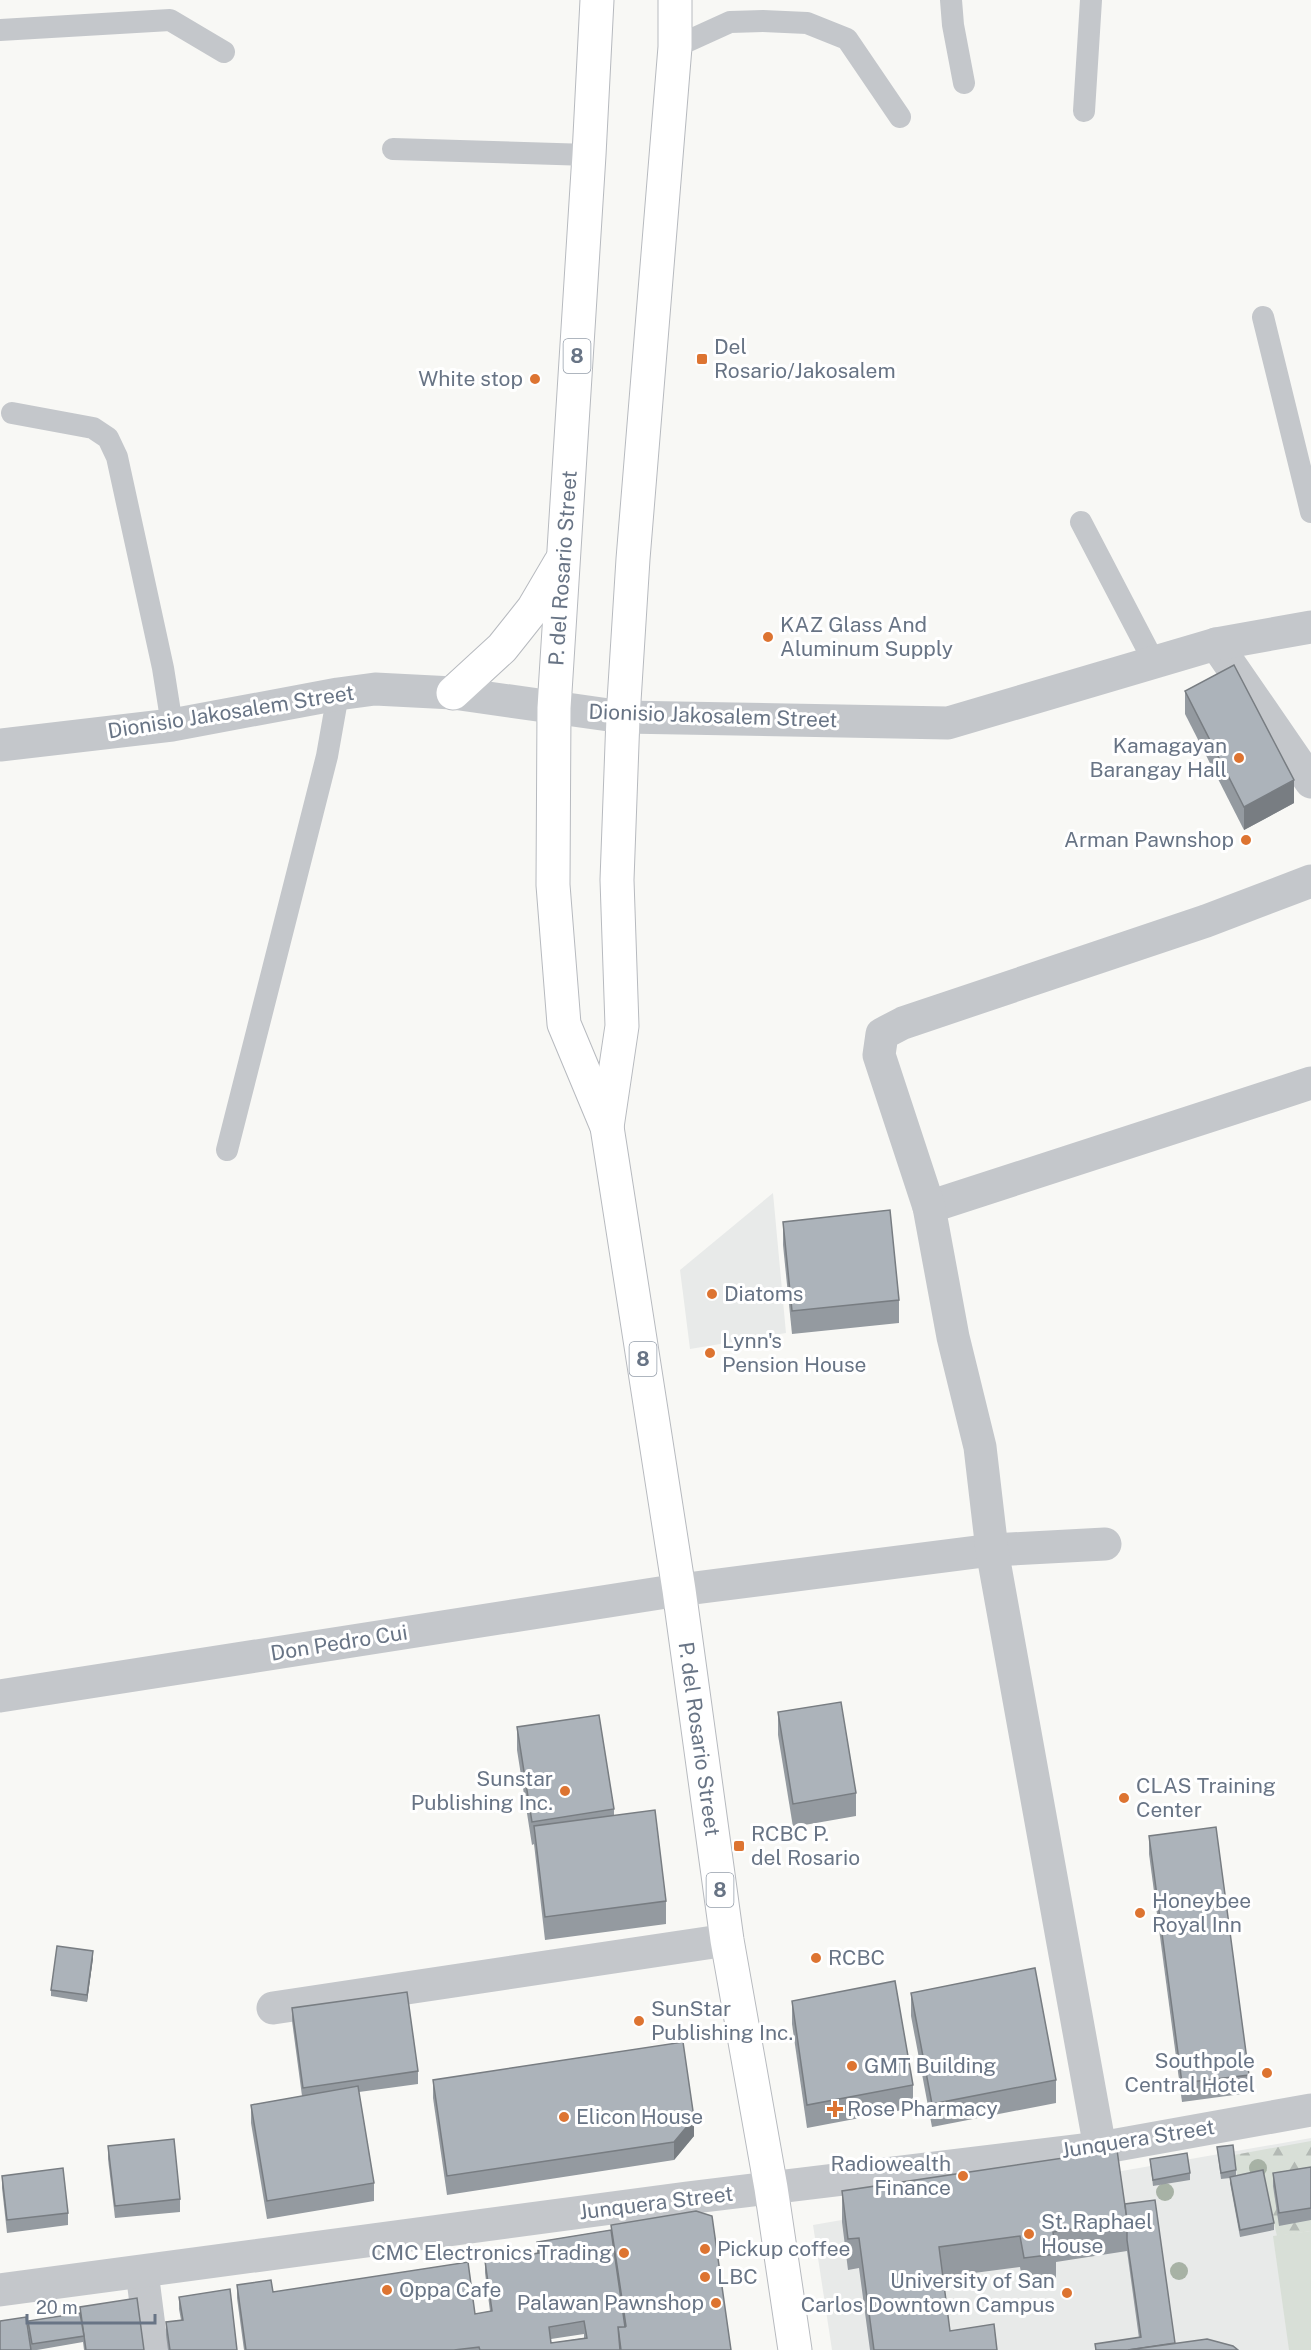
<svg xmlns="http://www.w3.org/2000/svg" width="1311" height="2350" viewBox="0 0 1311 2350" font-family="'Public Sans',sans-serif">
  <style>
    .built { fill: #e8eae9 }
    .forest { fill: url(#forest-firs) }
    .pitch { fill: #d8dfd7 }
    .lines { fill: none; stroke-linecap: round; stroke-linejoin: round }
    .primary-casing { stroke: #b7babf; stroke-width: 35 }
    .service { stroke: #c4c7cb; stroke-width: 22 }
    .minor { stroke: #c4c7cb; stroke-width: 33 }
    .tertiary { stroke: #c4c7cb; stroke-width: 33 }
    .primary { stroke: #fff; stroke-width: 33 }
    .tree { fill: #a7b2a5 }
    .wall { fill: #949aa0; fill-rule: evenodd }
    .shaded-wall { fill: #787d82 }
    .building { fill: #acb3ba; stroke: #787d82; stroke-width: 1.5; fill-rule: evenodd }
    .poi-dot { fill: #dd7431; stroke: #fff; stroke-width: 2 }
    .labels { text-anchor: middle; stroke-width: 6; stroke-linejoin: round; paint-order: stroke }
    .shield { fill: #fff; stroke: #959eaa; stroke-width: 1.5 }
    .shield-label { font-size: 20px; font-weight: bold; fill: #687485 }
    .poi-label { font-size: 21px; fill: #687485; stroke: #fff; text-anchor: start }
    .street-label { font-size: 21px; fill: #687485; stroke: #fff }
  </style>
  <defs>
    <pattern id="forest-firs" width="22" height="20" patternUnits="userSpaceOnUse" patternTransform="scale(1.5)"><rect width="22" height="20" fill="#d8dfd7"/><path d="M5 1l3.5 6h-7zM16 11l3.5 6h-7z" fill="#b3b9b4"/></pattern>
  </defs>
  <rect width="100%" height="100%" fill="#f8f8f5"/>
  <g class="built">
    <path d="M 773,1193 L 786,1333 L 690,1349 L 680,1270 Z"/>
    <path d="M 1311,2138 L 1311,2350 L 832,2350 L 813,2225 Z"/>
  </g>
  <path class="forest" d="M 1311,2141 L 1311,2231 L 1277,2236 L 1263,2177 L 1238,2181 L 1234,2155 Z"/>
  <path class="pitch" d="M 1311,2231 L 1311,2350 L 1289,2350 L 1273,2236 Z"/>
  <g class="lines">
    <g class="primary-casing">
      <g id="primary">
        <path d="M 597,0 L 589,155 L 554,708 L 553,885 L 564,1024 L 607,1127 L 679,1590 L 727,1940 L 771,2188 L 795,2350"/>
        <path d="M 453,693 L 502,648 L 533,609 L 560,563"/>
        <path d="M 607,1127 L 622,1026 L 617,880 L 623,717 L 633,559 L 675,47 L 675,0"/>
      </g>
    </g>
    <g class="service">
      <path d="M 951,0 L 953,25 L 964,83"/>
      <path d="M 0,30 L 170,20 L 224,52"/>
      <path d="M 675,47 L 730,22 L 763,21 L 807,23 L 847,39 L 900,117"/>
      <path d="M 1084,111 L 1091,0"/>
      <path d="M 393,149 L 589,155"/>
      <path d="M 1263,317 L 1311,512"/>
      <path d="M 12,413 L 93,428 L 108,438 L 117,457 L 163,668 L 172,725"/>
      <path d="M 1081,522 L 1154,662"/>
      <path d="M 227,1150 L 327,756 L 338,694"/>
    </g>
    <g class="minor">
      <path d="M 1216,644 L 1311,782"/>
      <path d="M 929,1207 L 1311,1083"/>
      <path d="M 0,1696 L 679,1590 L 992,1550 L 1105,1544"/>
      <path d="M 273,2008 L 727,1940"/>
      <path d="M 1100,2148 L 992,1550 L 980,1447 L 953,1337 L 929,1207 L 879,1055 L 882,1034 L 903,1023 L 1206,921 L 1311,881"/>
      <path d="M 142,2272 L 152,2350"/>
    </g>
    <g class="tertiary">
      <path d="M 0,745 L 172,725 L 338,694 L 375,689 L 453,693 L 623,717 L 948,723 L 1216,644 L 1311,627"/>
      <path d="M 0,2290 L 687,2198 L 1100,2148 L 1311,2110"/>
    </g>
    <use href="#primary" class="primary"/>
  </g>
  <g class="tree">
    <circle cx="1258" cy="2168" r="9"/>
    <circle cx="1165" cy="2192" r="9"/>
    <circle cx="1179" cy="2271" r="9"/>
  </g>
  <g class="wall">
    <path d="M 1185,691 L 1294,803 L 1244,830 L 1185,714 Z"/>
    <path d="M 783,1222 L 899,1300 L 899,1323 L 792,1334 L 783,1245 Z"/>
    <path d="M 778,1712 L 856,1793 L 856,1816 L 793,1827 L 778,1735 Z"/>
    <path d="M 517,1727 L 614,1809 L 614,1815 L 666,1901 L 666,1924 L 545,1940 L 534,1844 L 532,1845 L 517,1750 Z"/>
    <path d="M 1149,1836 L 1249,2075 L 1249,2093 L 1182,2102 L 1149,1854 Z"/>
    <path d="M 93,1958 L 87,2002 L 51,1996 L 51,1990 Z"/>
    <path d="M 911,1993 L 1056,2080 L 1056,2103 L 932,2127 L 911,2016 Z"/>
    <path d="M 792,2001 L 913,2085 L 913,2108 L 807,2128 L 792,2024 Z"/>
    <path d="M 292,2008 L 418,2071 L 418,2084 L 359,2092 L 374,2183 L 374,2201 L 267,2219 L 251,2123 L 251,2105 L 302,2096 L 292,2021 Z"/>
    <path d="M 433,2080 L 694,2136 L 674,2160 L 447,2195 L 433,2098 Z"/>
    <path d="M 108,2146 L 180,2199 L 180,2212 L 115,2218 L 108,2159 Z"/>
    <path d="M 1217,2147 L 1236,2170 L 1236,2175 L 1274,2223 L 1274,2230 L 1240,2237 L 1230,2183 L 1230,2178 L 1221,2179 Z"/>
    <path d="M 1150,2159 L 1190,2173 L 1190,2180 L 1153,2186 Z"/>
    <path d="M 1311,2167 L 1311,2220 L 1279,2226 L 1273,2186 L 1273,2173 Z"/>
    <path d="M 2,2176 L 68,2213 L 68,2225 L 7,2233 L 2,2188 Z"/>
    <path d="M 842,2191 L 1125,2204 L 1175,2343 L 1238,2350 L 1095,2350 L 1095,2344 L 1139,2338 L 1127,2251 L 1056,2262 L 1056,2284 L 1024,2289 L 1020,2267 L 943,2277 L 950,2331 L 997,2350 L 870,2350 L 859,2268 L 848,2270 L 842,2222 Z"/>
    <path d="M 611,2225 L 731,2350 L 244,2350 L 237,2298 L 237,2285 L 273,2292 L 475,2314 L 490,2311 L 485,2273 L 485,2261 L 537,2253 L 537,2242 L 611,2230 ZM 584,2334 L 584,2338 L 551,2343 L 551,2339 Z"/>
    <path d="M 179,2297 L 237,2350 L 168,2350 L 166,2335 L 166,2322 L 181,2320 L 179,2309 Z"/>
    <path d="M 80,2307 L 144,2350 L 84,2350 L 83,2342 L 37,2350 L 31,2350 L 28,2328 L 28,2321 L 80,2313 Z"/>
  </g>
  <g class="shaded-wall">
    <path d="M 1294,780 L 1294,803 L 1244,830 L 1244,807 Z"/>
    <path d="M 93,1951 L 93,1958 L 87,2002 L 87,1995 Z"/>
    <path d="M 694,2118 L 694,2136 L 674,2160 L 674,2142 Z"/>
  </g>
  <g class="building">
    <path d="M 1234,665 L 1294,780 L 1244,807 L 1185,691 Z"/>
    <path d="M 890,1210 L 899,1300 L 792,1311 L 783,1222 Z"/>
    <path d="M 841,1702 L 856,1793 L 793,1804 L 778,1712 Z"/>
    <path d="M 599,1715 L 614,1809 L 532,1822 L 517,1727 Z"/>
    <path d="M 655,1810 L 666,1901 L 545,1917 L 534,1826 Z"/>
    <path d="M 1216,1827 L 1249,2075 L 1182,2083 L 1149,1836 Z"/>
    <path d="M 57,1946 L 93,1951 L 87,1995 L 51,1990 Z"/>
    <path d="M 1035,1968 L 1056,2080 L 932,2104 L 911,1993 Z"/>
    <path d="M 895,1981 L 913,2085 L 807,2105 L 792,2001 Z"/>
    <path d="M 407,1992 L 418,2071 L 303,2088 L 292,2008 Z"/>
    <path d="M 683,2042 L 694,2118 L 674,2142 L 447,2176 L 433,2080 Z"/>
    <path d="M 358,2086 L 374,2183 L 267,2201 L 251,2105 Z"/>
    <path d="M 174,2139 L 180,2199 L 115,2206 L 108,2146 Z"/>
    <path d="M 1233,2145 L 1236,2170 L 1221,2173 L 1217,2147 Z"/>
    <path d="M 1117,2150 L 1127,2220 L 1053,2232 L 1056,2254 L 1024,2258 L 1020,2236 L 939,2247 L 950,2331 L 994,2324 L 997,2350 L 874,2350 L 859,2238 L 848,2239 L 842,2191 Z"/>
    <path d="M 1187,2153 L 1190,2173 L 1153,2180 L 1150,2159 Z"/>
    <path d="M 1311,2167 L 1311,2208 L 1279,2213 L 1273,2173 Z"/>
    <path d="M 63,2168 L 68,2213 L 7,2220 L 2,2176 Z"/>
    <path d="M 1263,2170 L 1274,2223 L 1240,2230 L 1230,2177 Z"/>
    <path d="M 1155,2200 L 1175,2343 L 1128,2350 L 1096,2350 L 1095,2344 L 1141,2337 L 1127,2240 L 1127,2220 L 1125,2204 Z"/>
    <path d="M 696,2211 L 712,2216 L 731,2350 L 621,2350 L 618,2327 L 626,2326 L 611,2225 Z"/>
    <path d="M 611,2230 L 625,2327 L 618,2327 L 620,2350 L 480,2350 L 479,2347 L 454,2350 L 246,2350 L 237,2285 L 271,2280 L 273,2292 L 468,2262 L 475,2314 L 492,2311 L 485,2261 L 539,2253 L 537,2242 ZM 584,2321 L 587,2338 L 551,2343 L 549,2327 Z"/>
    <path d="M 230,2289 L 237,2350 L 170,2350 L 166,2322 L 183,2320 L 179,2297 Z"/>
    <path d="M 137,2298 L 144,2350 L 86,2350 L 80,2307 Z"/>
    <path d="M 80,2313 L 84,2336 L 32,2344 L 28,2321 Z"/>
    <path d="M 26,2317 L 31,2350 L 0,2350 L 0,2321 Z"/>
    <path d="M 1207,2339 L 1233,2346 L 1238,2350 L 1128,2350 Z"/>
  </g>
  <g class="poi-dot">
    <rect x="696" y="353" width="12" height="12" rx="3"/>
    <circle cx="535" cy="379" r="6"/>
    <circle cx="768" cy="637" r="6"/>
    <circle cx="1239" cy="758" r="6"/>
    <circle cx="1246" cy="840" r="6"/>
    <circle cx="712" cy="1294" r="6"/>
    <circle cx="710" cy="1353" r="6"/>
    <circle cx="565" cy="1791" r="6"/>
    <circle cx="1124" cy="1798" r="6"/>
    <rect x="733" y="1840" width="12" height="12" rx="3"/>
    <circle cx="1140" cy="1913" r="6"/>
    <circle cx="816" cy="1958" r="6"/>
    <circle cx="639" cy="2021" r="6"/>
    <circle cx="852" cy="2066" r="6"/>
    <circle cx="1267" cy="2073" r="6"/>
    <path d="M832 2100h6v6h6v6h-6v6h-6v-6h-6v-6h6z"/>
    <circle cx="564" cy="2117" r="6"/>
    <circle cx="963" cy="2176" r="6"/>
    <circle cx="1029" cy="2234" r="6"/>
    <circle cx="705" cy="2249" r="6"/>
    <circle cx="624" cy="2253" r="6"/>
    <circle cx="705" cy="2277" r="6"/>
    <circle cx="387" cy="2290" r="6"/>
    <circle cx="1067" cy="2293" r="6"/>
    <circle cx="716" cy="2303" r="6"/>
  </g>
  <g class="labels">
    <g class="shield">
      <rect x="563.5" y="339" width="27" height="34" rx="4.5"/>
      <rect x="629.5" y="1342" width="27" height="34" rx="4.5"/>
      <rect x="706.5" y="1873" width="27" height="34" rx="4.5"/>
    </g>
    <g class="shield-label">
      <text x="577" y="363">8</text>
      <text x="643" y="1366">8</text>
      <text x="720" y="1897">8</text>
    </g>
    <g class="poi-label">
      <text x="714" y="354">Del<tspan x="714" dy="24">Rosario/Jakosalem</tspan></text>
      <text x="523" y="386" text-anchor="end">White stop</text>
      <text x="780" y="632">KAZ Glass And<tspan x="780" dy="24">Aluminum Supply</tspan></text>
      <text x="1227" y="753" text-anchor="end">Kamagayan<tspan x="1227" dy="24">Barangay Hall</tspan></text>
      <text x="1234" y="847" text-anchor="end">Arman Pawnshop</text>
      <text x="724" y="1301">Diatoms</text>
      <text x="722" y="1348">Lynn's<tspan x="722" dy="24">Pension House</tspan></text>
      <text x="553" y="1786" text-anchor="end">Sunstar<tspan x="553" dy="24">Publishing Inc.</tspan></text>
      <text x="1136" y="1793">CLAS Training<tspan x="1136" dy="24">Center</tspan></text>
      <text x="751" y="1841">RCBC P.<tspan x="751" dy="24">del Rosario</tspan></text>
      <text x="1152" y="1908">Honeybee<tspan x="1152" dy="24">Royal Inn</tspan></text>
      <text x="828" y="1965">RCBC</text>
      <text x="651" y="2016">SunStar<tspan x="651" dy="24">Publishing Inc.</tspan></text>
      <text x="1255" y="2068" text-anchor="end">Southpole<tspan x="1255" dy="24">Central Hotel</tspan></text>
      <text x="864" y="2073">GMT Building</text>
      <text x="847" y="2116">Rose Pharmacy</text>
      <text x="576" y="2124">Elicon House</text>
      <text x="951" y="2171" text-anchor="end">Radiowealth<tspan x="951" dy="24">Finance</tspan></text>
      <text x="1041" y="2229">St. Raphael<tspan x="1041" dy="24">House</tspan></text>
      <text x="717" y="2256">Pickup coffee</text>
      <text x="612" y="2260" text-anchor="end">CMC Electronics Trading</text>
      <text x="717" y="2284">LBC</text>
      <text x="1055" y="2288" text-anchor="end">University of San<tspan x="1055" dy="24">Carlos Downtown Campus</tspan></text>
      <text x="399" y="2297">Oppa Cafe</text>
      <text x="704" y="2310" text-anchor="end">Palawan Pawnshop</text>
    </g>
    <g class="street-label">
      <text transform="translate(563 568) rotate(-86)" y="7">P. del Rosario Street</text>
      <text transform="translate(231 712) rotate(-9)" y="7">Dionisio Jakosalem Street</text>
      <text transform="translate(713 716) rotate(2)" y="7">Dionisio Jakosalem Street</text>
      <text transform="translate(339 1643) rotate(-9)" y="7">Don Pedro Cui</text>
      <text transform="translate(699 1739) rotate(82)" y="7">P. del Rosario Street</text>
      <text transform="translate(1138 2139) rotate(-9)" y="7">Junquera Street</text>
      <text transform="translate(656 2203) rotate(-7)" y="7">Junquera Street</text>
    </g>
  </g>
  <path d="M27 2314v9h128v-9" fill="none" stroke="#687485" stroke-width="3"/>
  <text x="36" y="2314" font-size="18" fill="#687485" stroke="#ffffff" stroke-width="4.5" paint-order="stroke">20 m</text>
</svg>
